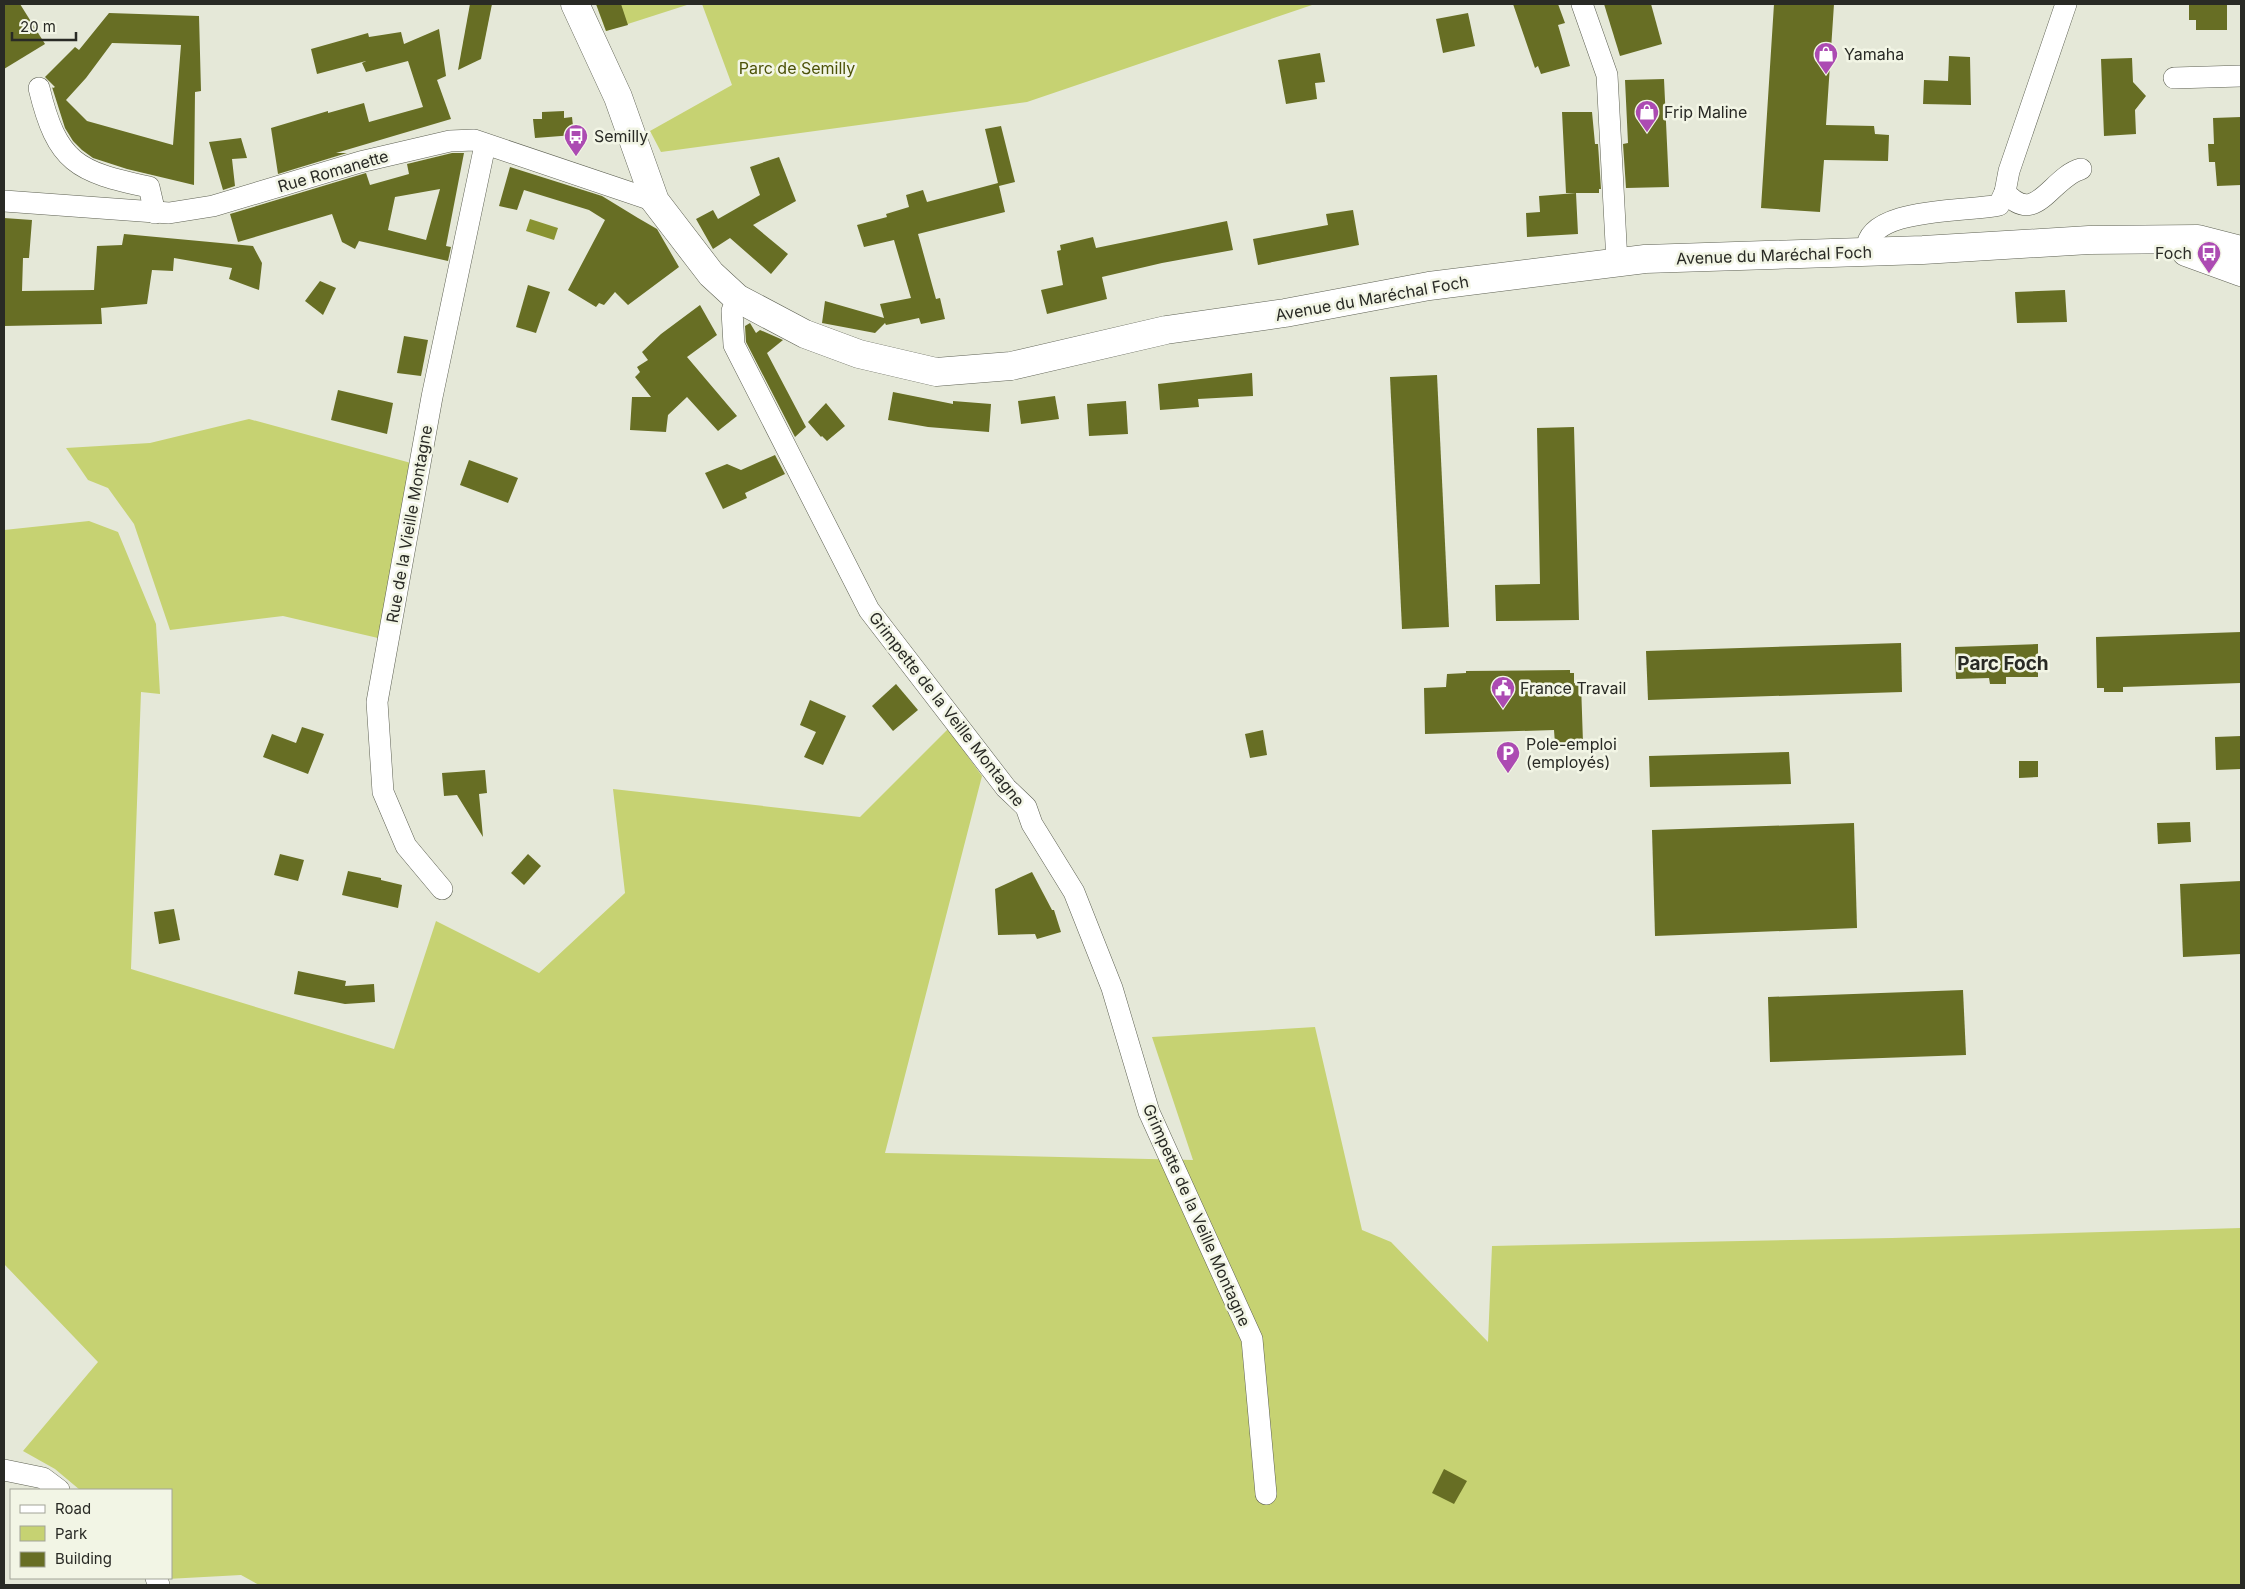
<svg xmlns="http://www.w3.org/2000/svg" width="2245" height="1589" viewBox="0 0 2245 1589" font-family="Inter,sans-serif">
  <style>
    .green { fill: #c6d272 }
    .water { fill: #899331 }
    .building { fill: #676e24; fill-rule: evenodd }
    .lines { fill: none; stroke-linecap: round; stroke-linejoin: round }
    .minor-casing { stroke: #5e6153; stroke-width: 22 }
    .secondary-casing { stroke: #5e6153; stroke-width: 29 }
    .minor { stroke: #fff; stroke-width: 21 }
    .secondary { stroke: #fff; stroke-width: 28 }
    .labels { text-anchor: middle; stroke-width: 5; stroke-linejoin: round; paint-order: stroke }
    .poi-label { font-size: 16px; fill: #292a25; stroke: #f2f5e5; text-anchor: start }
    .park-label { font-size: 16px; fill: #4c5208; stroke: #f2f5e5 }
    .street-label { font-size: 16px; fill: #292a25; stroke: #f2f5e5 }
    .quarter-label { font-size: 19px; font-weight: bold; fill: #292a25; stroke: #f2f5e5 }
  </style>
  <rect width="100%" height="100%" fill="#e5e8d8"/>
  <g class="green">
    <path d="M 596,4 L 690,4 L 606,31 Z"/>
    <path d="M 702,4 L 1315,4 L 1027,102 L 661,152 L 650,131 L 732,85 Z"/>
    <path d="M 249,419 L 411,463 L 378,638 L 283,616 L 170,630 L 134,524 L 108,488 L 88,480 L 66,448 L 150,443 Z"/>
    <path d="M 89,521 L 118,532 L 156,624 L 160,694 L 141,692 L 131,969 L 394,1049 L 436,921 L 539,973 L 625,893 L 613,789 L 860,817 L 948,729 L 982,776 L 885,1153 L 1193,1160 L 1152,1037 L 1315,1027 L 1362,1230 L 1391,1242 L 1488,1342 L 1492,1246 L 1892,1238 L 2241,1228 L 2241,1585 L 259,1585 L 241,1575 L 167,1579 L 171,1578 L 171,1490 L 80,1490 L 55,1469 L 23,1451 L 98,1362 L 4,1264 L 4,530 Z"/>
  </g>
  <path class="water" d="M 530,219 L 558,228 L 554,240 L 526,231 Z"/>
  <g class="building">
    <path d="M 4,4 L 20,4 L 45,44 L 4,69 Z"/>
    <path d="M 470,4 L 492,4 L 481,59 L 458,70 Z"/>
    <path d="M 596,4 L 621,4 L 628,25 L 606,31 Z"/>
    <path d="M 1513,4 L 1558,4 L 1565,23 L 1558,25 L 1570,66 L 1541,74 L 1538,66 L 1535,68 Z"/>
    <path d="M 1604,4 L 1651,4 L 1662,44 L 1620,56 Z"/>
    <path d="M 1774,4 L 1834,4 L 1826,125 L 1874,126 L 1875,134 L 1889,135 L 1888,161 L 1824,160 L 1820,212 L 1761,208 Z"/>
    <path d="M 2189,4 L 2227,4 L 2227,30 L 2196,30 L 2196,20 L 2189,20 Z"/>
    <path d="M 109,13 L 199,16 L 201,91 L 195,92 L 194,185 L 127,169 L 93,158 L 82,150 L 73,141 L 65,128 L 52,87 L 53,88 L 55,87 L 45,77 L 75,47 L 79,50 ZM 112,43 L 181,45 L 173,145 L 87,121 L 66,100 L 86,78 Z"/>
    <path d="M 1468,13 L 1475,46 L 1443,53 L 1436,19 Z"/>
    <path d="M 439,29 L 446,76 L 437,80 L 451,119 L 336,153 L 347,153 L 278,174 L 271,128 L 328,111 L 328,113 L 364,103 L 369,122 L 423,107 L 408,61 L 366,72 L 362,63 L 366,61 L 317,74 L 311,49 L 368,33 L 369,37 L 401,32 L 404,44 Z"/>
    <path d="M 1320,53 L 1325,82 L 1315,83 L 1317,99 L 1286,104 L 1278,60 Z"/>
    <path d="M 1949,56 L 1970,57 L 1971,105 L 1923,104 L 1924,80 L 1948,81 Z"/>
    <path d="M 2132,58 L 2133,82 L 2146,96 L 2135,110 L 2136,134 L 2104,136 L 2101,59 Z"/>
    <path d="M 1664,79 L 1669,187 L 1626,188 L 1623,144 L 1628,143 L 1625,80 Z"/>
    <path d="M 564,111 L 564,118 L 572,117 L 574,135 L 535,138 L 533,119 L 542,119 L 542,112 Z"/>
    <path d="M 1562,112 L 1592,112 L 1595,144 L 1598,144 L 1601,189 L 1599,189 L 1599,193 L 1566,193 Z"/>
    <path d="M 2241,117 L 2241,185 L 2217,186 L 2215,162 L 2209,162 L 2208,144 L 2214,144 L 2213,118 Z"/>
    <path d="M 1001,126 L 1015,182 L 999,186 L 1005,212 L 918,234 L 936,299 L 940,298 L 945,319 L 921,324 L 919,318 L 886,325 L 885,323 L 875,333 L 822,323 L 825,301 L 884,318 L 880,304 L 911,298 L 894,240 L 864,247 L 857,225 L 887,217 L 886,214 L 909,207 L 906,195 L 923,190 L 927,202 L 998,183 L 985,129 Z"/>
    <path d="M 241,138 L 247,158 L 232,159 L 235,186 L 223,190 L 209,142 Z"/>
    <path d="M 452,153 L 464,153 L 446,246 L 451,247 L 448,261 L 359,241 L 355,249 L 342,242 L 332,214 L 238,242 L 230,214 L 366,173 L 370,185 L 409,174 L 407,164 ZM 440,189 L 426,240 L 388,230 L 395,197 Z"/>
    <path d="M 779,157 L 796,201 L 753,225 L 788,254 L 771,274 L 730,238 L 713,249 L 696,219 L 713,210 L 718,219 L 760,195 L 750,167 Z"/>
    <path d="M 510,167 L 602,196 L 638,218 L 657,229 L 679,267 L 628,305 L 615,292 L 604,305 L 599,303 L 596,307 L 568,290 L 605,220 L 589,210 L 524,190 L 517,210 L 499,206 Z"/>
    <path d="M 1576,193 L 1578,234 L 1527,237 L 1526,213 L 1540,212 L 1539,196 Z"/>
    <path d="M 1353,210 L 1359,245 L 1258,265 L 1253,239 L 1328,225 L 1326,214 Z"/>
    <path d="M 4,218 L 32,220 L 29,258 L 23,258 L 22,291 L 94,290 L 97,246 L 122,245 L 124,234 L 253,246 L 262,263 L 259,290 L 229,279 L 232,268 L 174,258 L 173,271 L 152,270 L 147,304 L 101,308 L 102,324 L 4,326 Z"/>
    <path d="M 1227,221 L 1233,250 L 1162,263 L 1102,277 L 1107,299 L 1047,314 L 1041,290 L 1063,285 L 1057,251 L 1061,250 L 1060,245 L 1093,237 L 1096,248 Z"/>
    <path d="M 320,281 L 336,288 L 323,315 L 305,301 Z"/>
    <path d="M 528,285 L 550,292 L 536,333 L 516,327 Z"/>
    <path d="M 2065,290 L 2067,322 L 2017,323 L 2015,292 Z"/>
    <path d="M 700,305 L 717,335 L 687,357 L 737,416 L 718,431 L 687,397 L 668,415 L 666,432 L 630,430 L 632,397 L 651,397 L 635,377 L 640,372 L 637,367 L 648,360 L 642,352 L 661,334 Z"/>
    <path d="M 750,323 L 756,333 L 760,330 L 783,340 L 767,353 L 806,427 L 795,437 L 746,342 L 745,326 Z"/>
    <path d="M 404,336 L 428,340 L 421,376 L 397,373 Z"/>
    <path d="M 1252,373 L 1253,396 L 1198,399 L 1199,407 L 1160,410 L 1158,384 Z"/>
    <path d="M 1437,375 L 1449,627 L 1402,629 L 1390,377 Z"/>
    <path d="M 338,390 L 393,403 L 387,434 L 331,420 Z"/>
    <path d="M 893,392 L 953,404 L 953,401 L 991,404 L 989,432 L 928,427 L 888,420 Z"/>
    <path d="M 1055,396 L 1059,419 L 1021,424 L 1018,401 Z"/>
    <path d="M 1126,401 L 1128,434 L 1089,436 L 1087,404 Z"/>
    <path d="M 826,403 L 845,426 L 827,441 L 822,436 L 821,437 L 808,422 Z"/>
    <path d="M 1574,427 L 1579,620 L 1496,621 L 1495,585 L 1540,584 L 1537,428 Z"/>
    <path d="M 775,455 L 785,474 L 745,493 L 747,498 L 723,509 L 705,473 L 727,464 L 741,470 Z"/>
    <path d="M 469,460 L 518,478 L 508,503 L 460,485 Z"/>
    <path d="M 2241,632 L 2241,683 L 2123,687 L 2123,692 L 2104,692 L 2104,688 L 2097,688 L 2096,637 Z"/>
    <path d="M 1901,643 L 1902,692 L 1648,700 L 1646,651 Z"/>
    <path d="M 2038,644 L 2038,677 L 2006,677 L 2006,684 L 1990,684 L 1989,678 L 1956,679 L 1955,647 Z"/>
    <path d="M 1570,670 L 1570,673 L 1574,673 L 1574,683 L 1581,683 L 1583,743 L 1555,744 L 1554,730 L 1425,734 L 1424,688 L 1446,687 L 1447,674 L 1466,673 L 1466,671 Z"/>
    <path d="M 896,684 L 918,710 L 893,731 L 872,706 Z"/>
    <path d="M 810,700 L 846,716 L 823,765 L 804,757 L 816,732 L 800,725 Z"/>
    <path d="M 302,727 L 324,734 L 308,774 L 263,757 L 272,734 L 296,743 Z"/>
    <path d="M 1263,730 L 1267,755 L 1250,758 L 1245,734 Z"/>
    <path d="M 2241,736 L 2241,769 L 2216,770 L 2215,737 Z"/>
    <path d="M 1789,752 L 1791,784 L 1650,787 L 1649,756 Z"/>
    <path d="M 2019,761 L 2038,761 L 2038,777 L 2019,778 Z"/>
    <path d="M 485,770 L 487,793 L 479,794 L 483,837 L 457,795 L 444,796 L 442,773 Z"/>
    <path d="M 2190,822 L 2191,842 L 2158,844 L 2157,823 Z"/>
    <path d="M 1854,823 L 1857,928 L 1655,936 L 1652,830 Z"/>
    <path d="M 280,854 L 304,860 L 298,881 L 274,875 Z"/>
    <path d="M 528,854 L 541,866 L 524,885 L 511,873 Z"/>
    <path d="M 348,871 L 381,878 L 381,880 L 402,885 L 398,908 L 342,895 Z"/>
    <path d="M 1032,872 L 1052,910 L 1054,910 L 1061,932 L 1037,939 L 1035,934 L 998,935 L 995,889 Z"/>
    <path d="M 2241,881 L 2241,954 L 2183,957 L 2180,884 Z"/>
    <path d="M 174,909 L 180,940 L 159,944 L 154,912 Z"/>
    <path d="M 298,971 L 346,981 L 345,986 L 374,984 L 375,1002 L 345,1004 L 294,994 Z"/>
    <path d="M 1963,990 L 1966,1055 L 1770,1062 L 1768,997 Z"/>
    <path d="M 1444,1469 L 1467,1481 L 1454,1504 L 1432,1493 Z"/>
  </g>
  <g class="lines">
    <g class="minor-casing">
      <g id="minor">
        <path d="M 1582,4 L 1607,75 L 1617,262"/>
        <path d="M 2174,78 L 2241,76"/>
        <path d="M 39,88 C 57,163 77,172 149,187 L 155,213"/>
        <path d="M 2005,192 C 2036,228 2051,177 2081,169"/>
        <path d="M 4,201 L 169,213 L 213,206 L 360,162 L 450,141 L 474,140 L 655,201"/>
        <path d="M 1867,252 C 1863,206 1970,212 1999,205 L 2005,192 L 2009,171 L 2066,4"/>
        <path d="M 737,298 L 732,311 L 734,345 L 869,610 L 1006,788 L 1026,807 L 1032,824 L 1074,892 L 1112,988 L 1149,1112 L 1252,1339 L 1266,1494"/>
        <path d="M 442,889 L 406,846 L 383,792 L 377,702 L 432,397 L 485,145"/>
        <path d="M 4,1470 L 43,1478 L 59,1490"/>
        <path d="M 156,1578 L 159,1585"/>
      </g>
    </g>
    <g class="secondary-casing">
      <g id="secondary">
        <path d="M 575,4 L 618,97 L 655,201 L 711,274 L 737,298 L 805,334 L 859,354 L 936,372 L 1011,366 L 1166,330 L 1285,313 L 1429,286 L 1645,259 L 1923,250 L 2089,240 L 2198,239 L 2241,250"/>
        <path d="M 2186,252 L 2241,272"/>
      </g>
    </g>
    <use href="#minor" class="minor"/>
    <use href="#secondary" class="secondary"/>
  </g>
  <defs>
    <g id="shop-pin" transform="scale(1.25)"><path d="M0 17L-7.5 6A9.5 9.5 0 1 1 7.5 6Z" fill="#ac4bb2" stroke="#f2f5e5"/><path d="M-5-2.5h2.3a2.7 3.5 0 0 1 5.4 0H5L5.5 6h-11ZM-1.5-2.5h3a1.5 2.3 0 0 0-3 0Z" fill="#fff"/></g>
    <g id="bus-pin" transform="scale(1.25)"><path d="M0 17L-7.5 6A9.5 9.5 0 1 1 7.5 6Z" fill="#ac4bb2" stroke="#f2f5e5"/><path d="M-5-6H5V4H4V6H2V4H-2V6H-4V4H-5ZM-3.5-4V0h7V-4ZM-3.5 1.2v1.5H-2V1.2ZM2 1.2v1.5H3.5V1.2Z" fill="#fff"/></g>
    <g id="civic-pin" transform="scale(1.25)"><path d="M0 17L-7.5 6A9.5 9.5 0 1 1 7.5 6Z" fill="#ac4bb2" stroke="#f2f5e5"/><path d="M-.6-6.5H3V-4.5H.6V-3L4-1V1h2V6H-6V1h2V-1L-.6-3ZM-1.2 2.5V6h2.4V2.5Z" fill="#fff"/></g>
    <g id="parking-pin" transform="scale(1.25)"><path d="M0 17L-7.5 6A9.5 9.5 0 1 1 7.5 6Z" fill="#ac4bb2" stroke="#f2f5e5"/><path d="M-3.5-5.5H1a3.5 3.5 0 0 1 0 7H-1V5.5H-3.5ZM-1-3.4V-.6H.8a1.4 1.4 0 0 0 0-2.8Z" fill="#fff"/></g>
  </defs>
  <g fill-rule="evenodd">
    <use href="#shop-pin" x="1826" y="54"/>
    <use href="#shop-pin" x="1647" y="112"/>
    <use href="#bus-pin" x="576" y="136"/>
    <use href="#bus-pin" x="2209" y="253"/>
    <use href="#civic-pin" x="1503" y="688"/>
    <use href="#parking-pin" x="1508" y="753"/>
  </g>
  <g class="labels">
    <g class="poi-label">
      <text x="1844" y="60">Yamaha</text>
      <text x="1664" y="118">Frip Maline</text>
      <text x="594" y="142">Semilly</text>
      <text x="2192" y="259" text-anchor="end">Foch</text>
      <text x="1520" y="694">France Travail</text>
      <text x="1526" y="750">Pole-emploi<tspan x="1526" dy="18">(employés)</tspan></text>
    </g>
    <g class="park-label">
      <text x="797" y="74">Parc de Semilly</text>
    </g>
    <g class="street-label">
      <text transform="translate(333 171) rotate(-16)" y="6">Rue Romanette</text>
      <text transform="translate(1774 255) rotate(-2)" y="6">Avenue du Maréchal Foch</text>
      <text transform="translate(1372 298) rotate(-10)" y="6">Avenue du Maréchal Foch</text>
      <text transform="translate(409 524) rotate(-80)" y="6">Rue de la Vieille Montagne</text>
      <text transform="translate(947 709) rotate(52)" y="6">Grimpette de la Veille Montagne</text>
      <text transform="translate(1197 1215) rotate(66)" y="6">Grimpette de la Veille Montagne</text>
    </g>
    <g class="quarter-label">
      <text x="2003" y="670">Parc Foch</text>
    </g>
  </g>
  <rect width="2245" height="1589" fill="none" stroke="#292a25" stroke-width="10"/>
  <rect x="10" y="1489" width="162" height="90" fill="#f2f5e5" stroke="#a2a498"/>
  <rect x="20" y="1505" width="25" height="8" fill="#ffffff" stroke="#a2a498"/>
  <text x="55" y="1514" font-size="15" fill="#292a25">Road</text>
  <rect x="20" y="1526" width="25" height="15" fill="#c6d272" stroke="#a2a498"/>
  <text x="55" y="1539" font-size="15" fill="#292a25">Park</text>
  <rect x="20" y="1552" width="25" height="15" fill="#676e24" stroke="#a2a498"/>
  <text x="55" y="1564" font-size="15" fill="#292a25">Building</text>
  <path d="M12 32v8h64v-8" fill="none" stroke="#292a25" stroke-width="2.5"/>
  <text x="20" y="32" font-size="15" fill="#292a25" stroke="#f2f5e5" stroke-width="4" paint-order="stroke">20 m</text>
</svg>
